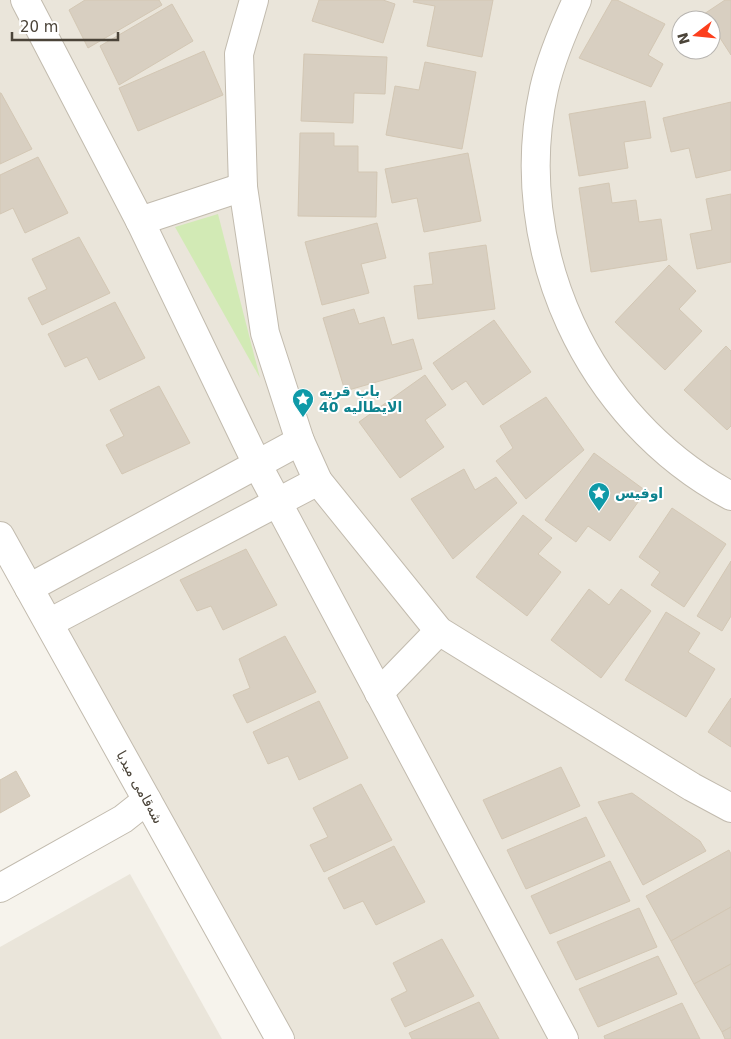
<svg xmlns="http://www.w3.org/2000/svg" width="731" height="1039" viewBox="0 0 731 1039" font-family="'DejaVu Sans','Noto Sans Arabic',sans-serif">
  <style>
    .residential { fill: #eae5da; fill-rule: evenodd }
    .green { fill: #d2eab5 }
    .building { fill: #d8cfc1; stroke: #d3c7b4 }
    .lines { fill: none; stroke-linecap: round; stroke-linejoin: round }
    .street-casing { stroke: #c2bbae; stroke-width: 30 }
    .street { stroke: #fff; stroke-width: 28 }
    .labels { text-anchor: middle; stroke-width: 4; stroke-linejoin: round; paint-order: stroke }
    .culture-label { font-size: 14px; font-weight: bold; fill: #0d838f; stroke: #fff; text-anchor: start }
    .street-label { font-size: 14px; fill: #4b4439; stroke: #fff }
  </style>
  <rect width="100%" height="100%" fill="#f6f3ec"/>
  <g class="residential">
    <path d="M 0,0 L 731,0 L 731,1039 L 286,1039 L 0,527 ZM 681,20 L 711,20 L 711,50 L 681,50 Z"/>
    <path d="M 130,874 L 222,1039 L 0,1039 L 0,947 Z"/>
  </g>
  <path class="green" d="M 218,214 L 260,378 L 175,227 Z"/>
  <g class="building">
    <path d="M 85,0 L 159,0 L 162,5 L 88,48 L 69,10 Z"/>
    <path d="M 319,0 L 383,0 L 395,4 L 383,43 L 312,21 Z"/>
    <path d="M 414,0 L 493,0 L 482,57 L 427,46 L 435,6 L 413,2 Z"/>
    <path d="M 612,0 L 617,0 L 665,24 L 648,55 L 663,64 L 651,87 L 579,58 Z"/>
    <path d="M 725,0 L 731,0 L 731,55 L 711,24 L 711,20 L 708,20 L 704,14 Z"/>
    <path d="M 172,4 L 193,41 L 119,85 L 100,46 Z"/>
    <path d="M 204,51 L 223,95 L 138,131 L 119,88 Z"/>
    <path d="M 304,54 L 387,57 L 385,94 L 354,93 L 353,123 L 301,121 Z"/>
    <path d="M 425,62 L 476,72 L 462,149 L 386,135 L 395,86 L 419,90 Z"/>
    <path d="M 0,93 L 1,93 L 32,149 L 0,164 Z"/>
    <path d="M 645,101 L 651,138 L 624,142 L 628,168 L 579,176 L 569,114 Z"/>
    <path d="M 731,102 L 731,170 L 696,178 L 689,148 L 671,152 L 663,118 Z"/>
    <path d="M 300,133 L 334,133 L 334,146 L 358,146 L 358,172 L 377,172 L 376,217 L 298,216 Z"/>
    <path d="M 468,153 L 481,221 L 424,232 L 417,198 L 392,203 L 385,169 Z"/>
    <path d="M 38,157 L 68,213 L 25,233 L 13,208 L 0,214 L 0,175 Z"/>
    <path d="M 609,183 L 612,203 L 636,200 L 639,222 L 661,219 L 667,260 L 591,272 L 579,188 Z"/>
    <path d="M 731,194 L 731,262 L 697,269 L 690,234 L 712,230 L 706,199 Z"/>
    <path d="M 377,223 L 386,258 L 361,264 L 369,293 L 322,305 L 305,242 Z"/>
    <path d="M 79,237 L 110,293 L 42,325 L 28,298 L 47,289 L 32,259 Z"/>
    <path d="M 486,245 L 495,309 L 418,319 L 414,286 L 433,284 L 429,253 Z"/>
    <path d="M 669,265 L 696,291 L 679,309 L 702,331 L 665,370 L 615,322 Z"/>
    <path d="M 115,302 L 145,358 L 99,380 L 87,357 L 65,367 L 48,334 Z"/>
    <path d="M 354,309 L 359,324 L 384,317 L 392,345 L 413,339 L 422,369 L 345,391 L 323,318 Z"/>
    <path d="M 494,320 L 531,372 L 483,405 L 466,381 L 452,390 L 433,363 Z"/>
    <path d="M 726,346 L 731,351 L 731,426 L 727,430 L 684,390 Z"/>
    <path d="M 425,375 L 446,405 L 425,420 L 444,447 L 400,478 L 359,422 Z"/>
    <path d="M 159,386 L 190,443 L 122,474 L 106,445 L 124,436 L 110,410 Z"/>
    <path d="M 546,397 L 584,450 L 526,499 L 496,461 L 513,448 L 500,426 Z"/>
    <path d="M 594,453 L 646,491 L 610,541 L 588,526 L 576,542 L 545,520 Z"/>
    <path d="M 464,469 L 475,490 L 496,477 L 517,503 L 453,559 L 411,499 Z"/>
    <path d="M 672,508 L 726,544 L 684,607 L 651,585 L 660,572 L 639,557 Z"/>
    <path d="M 523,515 L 552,538 L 538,554 L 561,572 L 527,616 L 476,577 Z"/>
    <path d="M 246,549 L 277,605 L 223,630 L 211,606 L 197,611 L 180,580 Z"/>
    <path d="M 731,561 L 731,616 L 722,631 L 697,616 Z"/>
    <path d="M 589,589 L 609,605 L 621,589 L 651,611 L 601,678 L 551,640 Z"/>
    <path d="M 666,612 L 700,633 L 688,652 L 715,669 L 686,717 L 625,680 Z"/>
    <path d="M 285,636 L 316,692 L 247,723 L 233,695 L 250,688 L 239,659 Z"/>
    <path d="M 731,698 L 731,747 L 708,732 Z"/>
    <path d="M 319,701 L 348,758 L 299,780 L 288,756 L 268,764 L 253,732 Z"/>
    <path d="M 561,767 L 580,806 L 502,839 L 483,800 Z"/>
    <path d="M 16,771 L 30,796 L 0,813 L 0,780 Z"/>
    <path d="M 361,784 L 392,840 L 324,872 L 310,845 L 328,837 L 313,808 Z"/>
    <path d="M 632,793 L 700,841 L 706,851 L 643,885 L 598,802 Z"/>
    <path d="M 586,817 L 605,856 L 526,889 L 507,850 Z"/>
    <path d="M 394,846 L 425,902 L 376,925 L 363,901 L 344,909 L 328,878 Z"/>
    <path d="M 729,850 L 731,854 L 731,907 L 671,941 L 646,896 Z"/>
    <path d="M 610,861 L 630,901 L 550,934 L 531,896 Z"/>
    <path d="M 731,907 L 731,964 L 694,984 L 671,941 Z"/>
    <path d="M 639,908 L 657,947 L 576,980 L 557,942 Z"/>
    <path d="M 442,939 L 474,996 L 405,1027 L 391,999 L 407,991 L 393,963 Z"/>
    <path d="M 658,956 L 677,994 L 598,1027 L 579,989 Z"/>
    <path d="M 731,964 L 731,1027 L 722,1032 L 694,984 Z"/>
    <path d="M 479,1002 L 499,1039 L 412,1039 L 409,1033 Z"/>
    <path d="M 682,1003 L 700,1039 L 605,1039 L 604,1036 Z"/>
    <path d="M 731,1027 L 731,1039 L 725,1039 L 722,1032 Z"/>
  </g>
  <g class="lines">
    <g class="street-casing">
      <g id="street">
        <path d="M 25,0 L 140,221 L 257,464 L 564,1039"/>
        <path d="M 254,0 L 239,54 L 243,187 L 265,333 L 300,441 L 318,481 L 439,631 L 692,787 L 731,808"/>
        <path d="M 577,0 C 564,28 551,58 544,89 C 509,248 587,419 731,496"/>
        <path d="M 140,221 L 243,187"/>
        <path d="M 0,536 L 280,1039"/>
        <path d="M 29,588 L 300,441"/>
        <path d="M 49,623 L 318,481"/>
        <path d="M 379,693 L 439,631"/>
        <path d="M 0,888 L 123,819 L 147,800"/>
      </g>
    </g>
    <use href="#street" class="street"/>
  </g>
  <defs>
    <g id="sight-pin" transform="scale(1.125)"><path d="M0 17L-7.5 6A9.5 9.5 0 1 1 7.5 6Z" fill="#0f9aa8" stroke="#fff"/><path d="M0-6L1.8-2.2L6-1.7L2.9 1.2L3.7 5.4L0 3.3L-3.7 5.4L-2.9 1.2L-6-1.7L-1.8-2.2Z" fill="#fff"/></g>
  </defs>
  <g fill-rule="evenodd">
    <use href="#sight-pin" x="303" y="399"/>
    <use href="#sight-pin" x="599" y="493"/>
  </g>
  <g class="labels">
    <g class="culture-label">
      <text x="319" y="396">باب قريه<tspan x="319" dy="16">الايطاليه 40</tspan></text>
      <text x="615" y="498">اوفيس</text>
    </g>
    <g class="street-label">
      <text transform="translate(140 787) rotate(61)" y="5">شەقامی میدیا</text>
    </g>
  </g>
  <g transform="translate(696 35) rotate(254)"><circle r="24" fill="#ffffff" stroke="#b7b4b0"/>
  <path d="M0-4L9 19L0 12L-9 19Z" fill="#fc3f1d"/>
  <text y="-8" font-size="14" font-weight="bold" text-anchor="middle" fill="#4b4439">N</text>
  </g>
  <path d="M12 32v8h106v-8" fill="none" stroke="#4b4439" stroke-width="2.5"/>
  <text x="20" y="32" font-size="15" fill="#4b4439" stroke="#ffffff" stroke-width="4" paint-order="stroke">20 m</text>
</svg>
